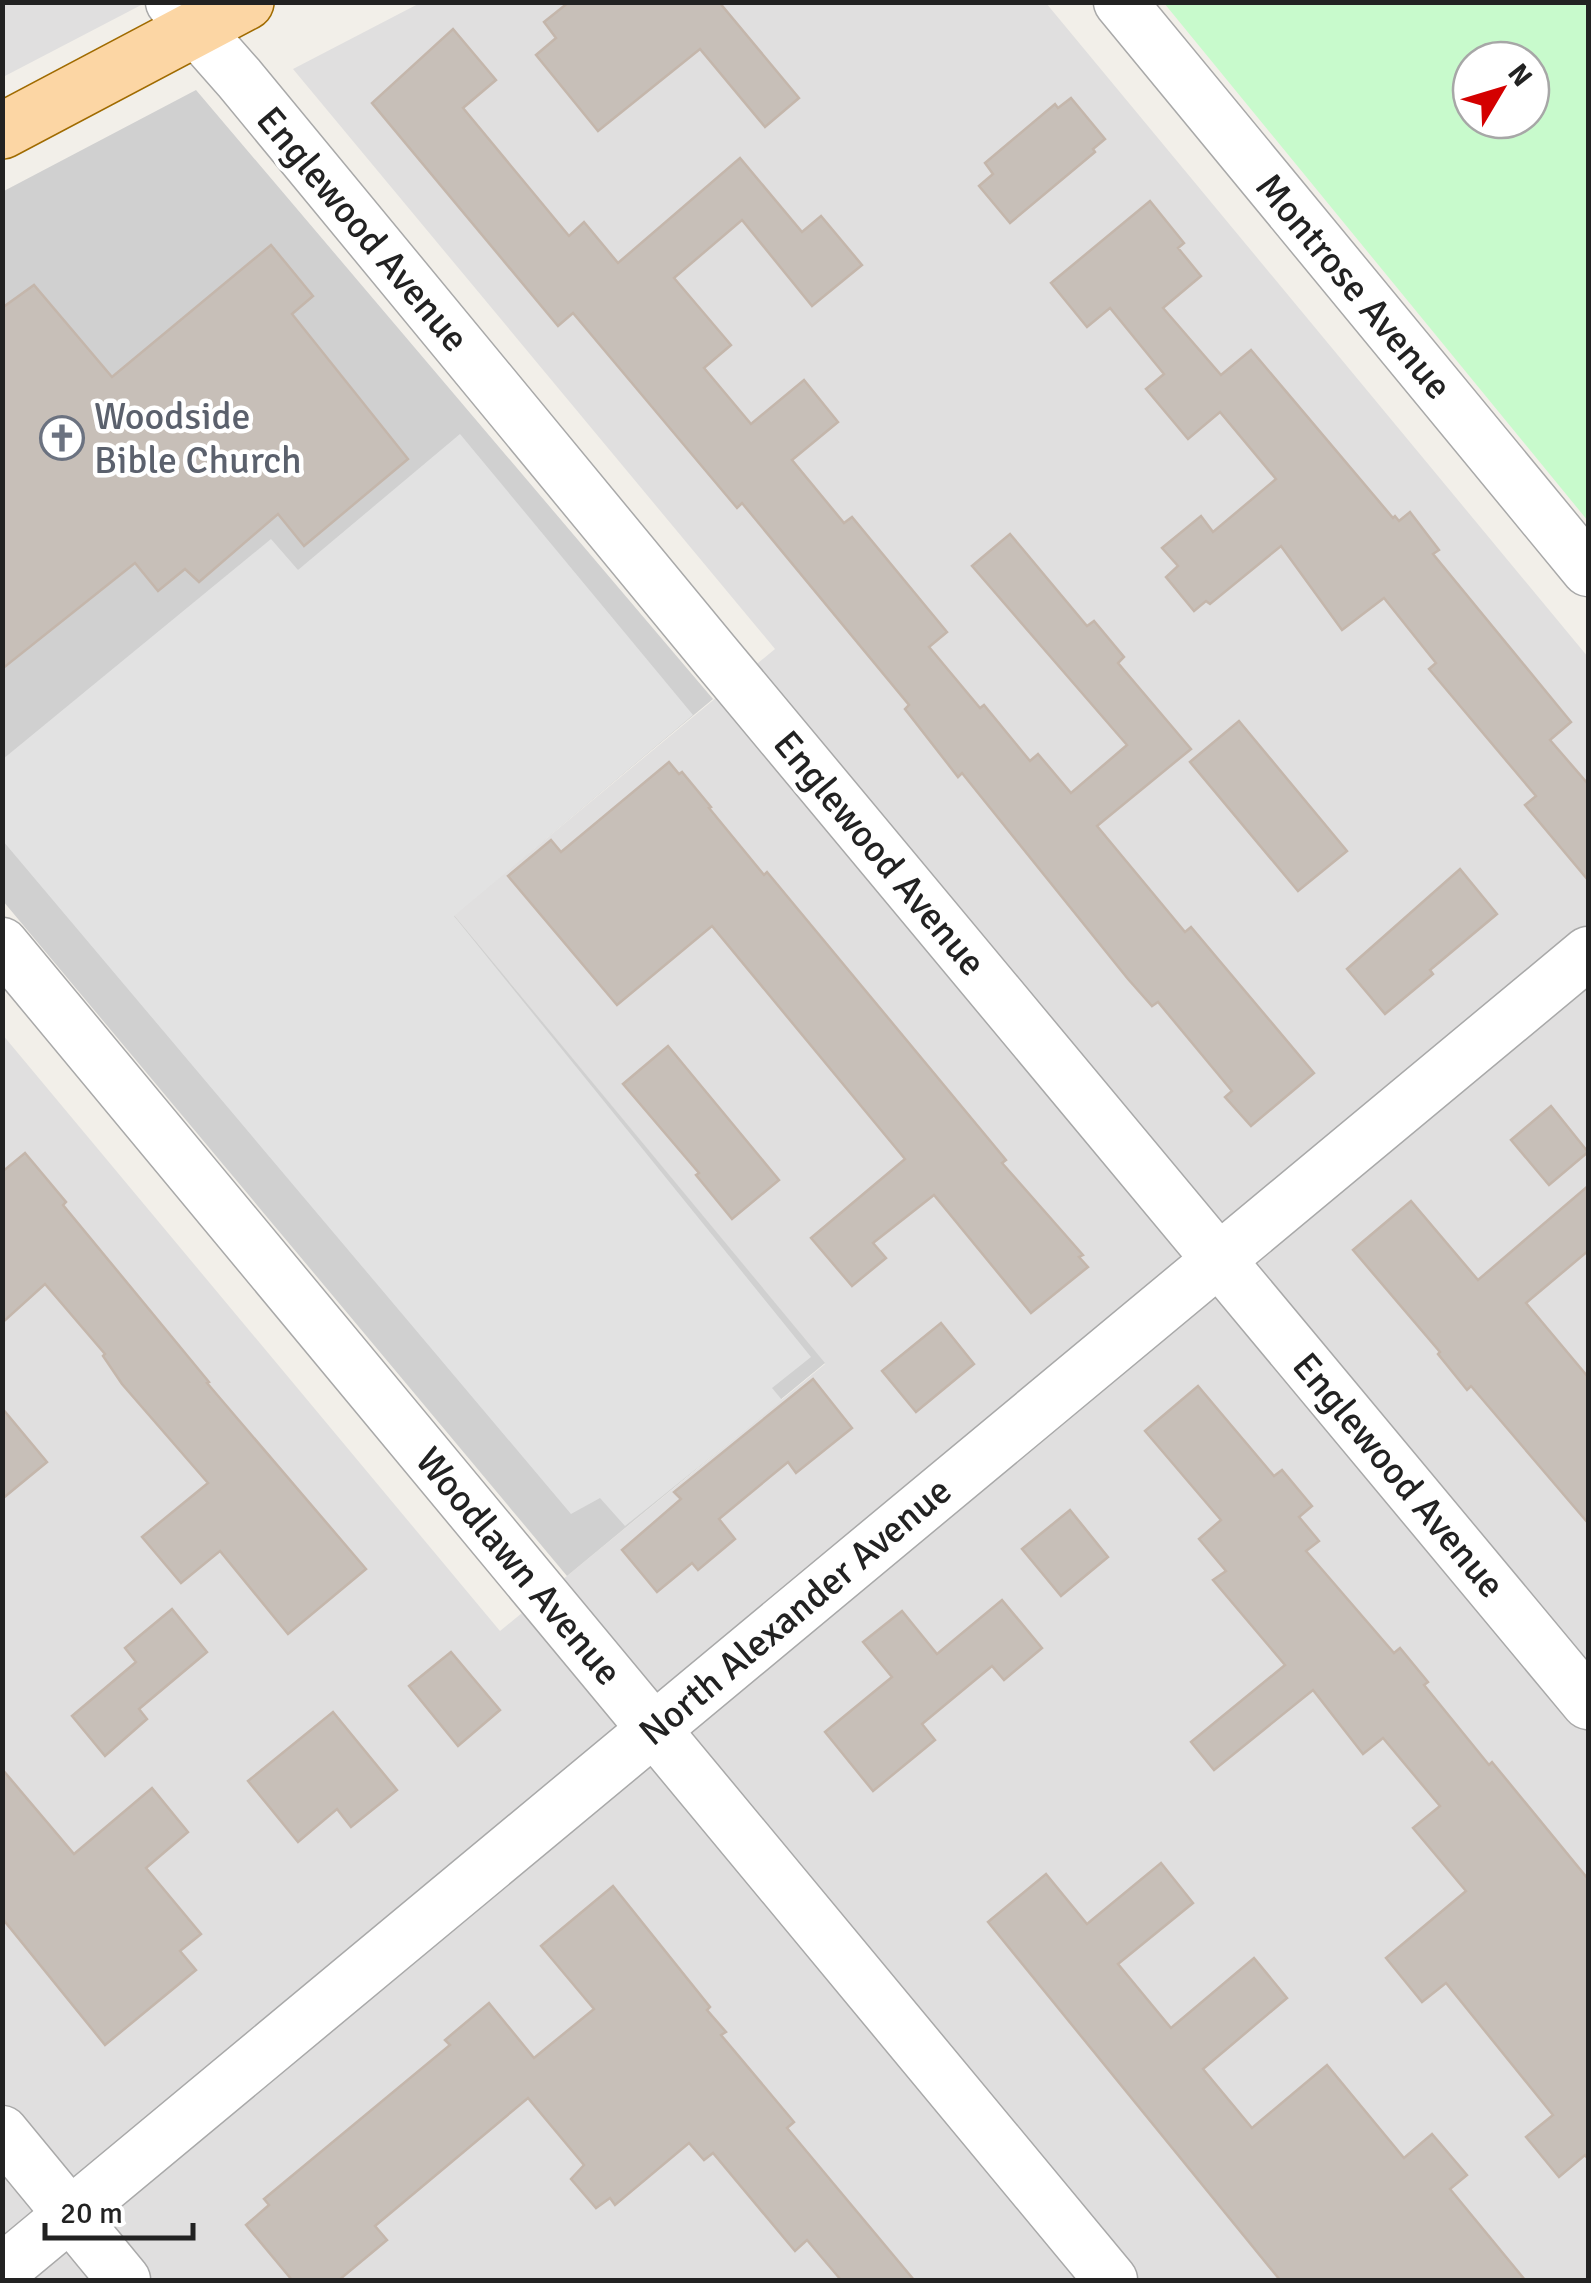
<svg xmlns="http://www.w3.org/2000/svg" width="1591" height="2283" viewBox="0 0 1591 2283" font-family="Signika,sans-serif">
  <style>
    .residential { fill: #e0dfdf }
    .religious { fill: #d0d0d0 }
    .park { fill: #c8facc; fill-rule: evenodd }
    .parking { fill: #e2e2e2 }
    .building { fill: #c7bfb8; stroke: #c4b6ab; stroke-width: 2.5 }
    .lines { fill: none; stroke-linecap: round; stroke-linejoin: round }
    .minor-casing { stroke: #a9a9a9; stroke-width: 55 }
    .major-casing { stroke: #a06b00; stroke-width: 58 }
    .minor { stroke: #fff; stroke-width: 52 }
    .major { stroke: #fcd6a4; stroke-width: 55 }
    .labels { text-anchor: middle; stroke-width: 9; stroke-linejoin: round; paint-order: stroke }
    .street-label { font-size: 38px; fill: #222; stroke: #fff }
    .worship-label { font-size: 38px; fill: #5b616d; stroke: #fff; text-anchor: start }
  </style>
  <rect width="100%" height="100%" fill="#f2efe9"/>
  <g class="residential">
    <path d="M 3,2 L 145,2 L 145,3 L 3,77 Z"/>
    <path d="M 420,3 L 1046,3 L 1588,657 L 1588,2280 L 3,2280 L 2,1034 L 500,1631 L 825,1364 L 454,915 L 775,649 L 293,69 Z"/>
  </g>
  <path class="religious" d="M 196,90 L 713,699 L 454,915 L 825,1363 L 567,1576 L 3,901 L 2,192 Z"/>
  <path class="park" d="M 1164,3 L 1588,3 L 1588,521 ZM 1471,60 L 1531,60 L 1531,120 L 1471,120 Z"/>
  <path class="parking" d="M 460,434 L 693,715 L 454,916 L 811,1357 L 772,1388 L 782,1400 L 625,1526 L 600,1498 L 571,1514 L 3,841 L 3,759 L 271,539 L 298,570 Z"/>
  <g class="building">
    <path d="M 569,2 L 719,2 L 799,98 L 765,127 L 700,49 L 598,131 L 536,55 L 556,38 L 544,22 Z"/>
    <path d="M 453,29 L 496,80 L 463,108 L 569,236 L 584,222 L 618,263 L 740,158 L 802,232 L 821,216 L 862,265 L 812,306 L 742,220 L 674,278 L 731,345 L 704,368 L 751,424 L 804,380 L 838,422 L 792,460 L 844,523 L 852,517 L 947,632 L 929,647 L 980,708 L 984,705 L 1030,761 L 1038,754 L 1071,793 L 1127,745 L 972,566 L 1010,534 L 1087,626 L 1094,621 L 1124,657 L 1118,663 L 1191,749 L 1097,826 L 1185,932 L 1191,927 L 1314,1073 L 1251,1126 L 1225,1097 L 1232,1091 L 1158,1002 L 1152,1006 L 1128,979 L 962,773 L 958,777 L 905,709 L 909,705 L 742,503 L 737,508 L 573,313 L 558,326 L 372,103 Z"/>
    <path d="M 1071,98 L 1105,139 L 1093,149 L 1095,152 L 1010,223 L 979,186 L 993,174 L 985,163 L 1055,104 L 1058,108 Z"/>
    <path d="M 1150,201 L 1184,243 L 1178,248 L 1201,276 L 1163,308 L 1221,375 L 1251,350 L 1393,518 L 1395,516 L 1399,521 L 1410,512 L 1439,550 L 1433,554 L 1571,722 L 1550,740 L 1588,784 L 1588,880 L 1525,805 L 1536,796 L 1429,669 L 1436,663 L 1384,598 L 1342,630 L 1281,546 L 1210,604 L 1206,601 L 1194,611 L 1166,577 L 1178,566 L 1162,548 L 1201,516 L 1213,532 L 1276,479 L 1220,412 L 1188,439 L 1146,389 L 1164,374 L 1110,308 L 1087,327 L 1051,283 Z"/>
    <path d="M 271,245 L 313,296 L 292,314 L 408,459 L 304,546 L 278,514 L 199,582 L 185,569 L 158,591 L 135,563 L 2,669 L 2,308 L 34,285 L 112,377 Z"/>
    <path d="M 1239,721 L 1347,851 L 1298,891 L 1190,762 Z"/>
    <path d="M 669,762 L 679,774 L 682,772 L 711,807 L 709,808 L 764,875 L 767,872 L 1006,1160 L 1002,1163 L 1083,1255 L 1079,1257 L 1088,1267 L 1031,1313 L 934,1195 L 873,1243 L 886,1258 L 852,1286 L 811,1238 L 905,1159 L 712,926 L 617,1005 L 508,876 L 551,840 L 561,852 Z"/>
    <path d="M 1460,869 L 1497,914 L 1430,970 L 1433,974 L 1385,1014 L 1347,969 Z"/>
    <path d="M 668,1046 L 779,1180 L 732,1219 L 696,1175 L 699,1173 L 623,1084 Z"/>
    <path d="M 1551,1106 L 1588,1152 L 1549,1185 L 1511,1140 Z"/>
    <path d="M 25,1153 L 66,1202 L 63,1205 L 209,1382 L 207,1383 L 366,1569 L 288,1634 L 220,1551 L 181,1583 L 142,1537 L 208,1483 L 122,1384 L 103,1356 L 105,1354 L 45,1284 L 2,1323 L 2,1172 Z"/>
    <path d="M 1588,1186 L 1588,1251 L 1526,1303 L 1588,1377 L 1588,1523 L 1471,1386 L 1467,1390 L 1438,1354 L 1440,1352 L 1353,1250 L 1411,1201 L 1478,1280 Z"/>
    <path d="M 941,1323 L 974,1364 L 916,1412 L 882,1371 Z"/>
    <path d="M 813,1379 L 852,1428 L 796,1473 L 788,1462 L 719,1519 L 735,1539 L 698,1570 L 692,1563 L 657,1592 L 622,1550 L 681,1499 L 674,1492 Z"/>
    <path d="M 1198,1386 L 1274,1476 L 1282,1470 L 1312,1506 L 1299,1517 L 1319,1541 L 1306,1551 L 1394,1653 L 1400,1648 L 1428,1682 L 1424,1685 L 1489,1765 L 1492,1762 L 1588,1879 L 1588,2159 L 1585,2155 L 1559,2177 L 1526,2137 L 1553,2115 L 1446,1983 L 1422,2002 L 1386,1958 L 1466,1891 L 1413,1828 L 1440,1806 L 1383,1738 L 1363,1754 L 1313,1690 L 1214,1770 L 1191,1742 L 1285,1665 L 1213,1580 L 1226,1571 L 1199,1539 L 1221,1520 L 1145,1431 Z"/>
    <path d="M 2,1408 L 47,1462 L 2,1499 Z"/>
    <path d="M 1070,1510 L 1108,1557 L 1061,1596 L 1022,1549 Z"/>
    <path d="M 1002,1600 L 1042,1648 L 1004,1680 L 992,1666 L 922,1724 L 935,1740 L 873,1791 L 825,1732 L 892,1677 L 863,1642 L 902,1611 L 937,1654 Z"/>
    <path d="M 172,1609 L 207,1652 L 139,1709 L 147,1719 L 105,1756 L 72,1716 L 136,1662 L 125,1648 Z"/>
    <path d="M 451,1652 L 500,1710 L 458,1746 L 409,1686 Z"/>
    <path d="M 333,1712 L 397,1790 L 351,1827 L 337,1809 L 298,1842 L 248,1781 Z"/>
    <path d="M 2,1769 L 74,1854 L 152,1788 L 188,1832 L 146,1868 L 201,1934 L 180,1951 L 196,1970 L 105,2045 L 2,1918 Z"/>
    <path d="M 1161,1863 L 1193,1903 L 1118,1964 L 1171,2028 L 1254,1958 L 1287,1998 L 1203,2069 L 1252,2128 L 1327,2065 L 1404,2158 L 1432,2134 L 1467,2175 L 1450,2189 L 1525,2280 L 1280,2280 L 988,1922 L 1046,1874 L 1087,1924 Z"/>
    <path d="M 613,1886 L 710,2007 L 707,2010 L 726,2032 L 721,2035 L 794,2122 L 787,2128 L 914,2280 L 841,2280 L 807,2240 L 795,2251 L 713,2153 L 704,2160 L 689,2143 L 615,2205 L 610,2198 L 596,2208 L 571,2179 L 584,2165 L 528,2098 L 375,2226 L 387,2240 L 339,2280 L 292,2280 L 246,2225 L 269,2205 L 264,2199 L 450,2045 L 445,2040 L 489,2003 L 534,2058 L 594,2009 L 541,1946 Z"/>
  </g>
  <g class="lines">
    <g class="minor-casing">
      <g id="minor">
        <path d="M 172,2 L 239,78 L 714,654 L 1588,1703"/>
        <path d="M 1120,2 L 1588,570"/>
        <path d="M 2,944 L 1111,2280"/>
        <path d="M 2,2132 L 124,2280"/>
        <path d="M 2,2271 L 1588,953"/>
      </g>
    </g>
    <g class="major-casing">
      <path id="major" d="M 2,131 L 246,2"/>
    </g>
    <use href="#minor" class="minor"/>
    <use href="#major" class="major"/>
  </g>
  <defs>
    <g id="church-ring" transform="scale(2.25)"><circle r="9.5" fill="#fff" stroke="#6b7280" stroke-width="1.5"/><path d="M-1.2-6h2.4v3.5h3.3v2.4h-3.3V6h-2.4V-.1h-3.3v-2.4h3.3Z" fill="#6b7280"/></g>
  </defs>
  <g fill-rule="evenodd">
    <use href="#church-ring" x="62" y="438"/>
  </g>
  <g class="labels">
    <g class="street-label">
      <text transform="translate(363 229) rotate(50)" y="13">Englewood Avenue</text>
      <text transform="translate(1354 286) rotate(50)" y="13">Montrose Avenue</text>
      <text transform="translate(880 853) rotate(50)" y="13">Englewood Avenue</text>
      <text transform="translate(1399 1475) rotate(50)" y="13">Englewood Avenue</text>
      <text transform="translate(519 1566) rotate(50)" y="13">Woodlawn Avenue</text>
      <text transform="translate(795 1611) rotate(-40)" y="13">North Alexander Avenue</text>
    </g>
    <g class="worship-label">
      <text x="94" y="429">Woodside<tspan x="94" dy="44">Bible Church</tspan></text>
    </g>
  </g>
  <rect width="1591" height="2283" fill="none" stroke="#222222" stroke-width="10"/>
  <g transform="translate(1501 90) rotate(52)"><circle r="48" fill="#ffffff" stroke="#a7a7a7" stroke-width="2.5"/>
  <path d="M0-8L18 38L0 25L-18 38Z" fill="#d40000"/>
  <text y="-15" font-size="28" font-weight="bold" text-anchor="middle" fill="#222222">N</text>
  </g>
  <path d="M45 2223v15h148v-15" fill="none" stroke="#222222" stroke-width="5"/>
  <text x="60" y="2223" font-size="30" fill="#222222" stroke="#ffffff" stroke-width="8" paint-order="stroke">20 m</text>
</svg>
